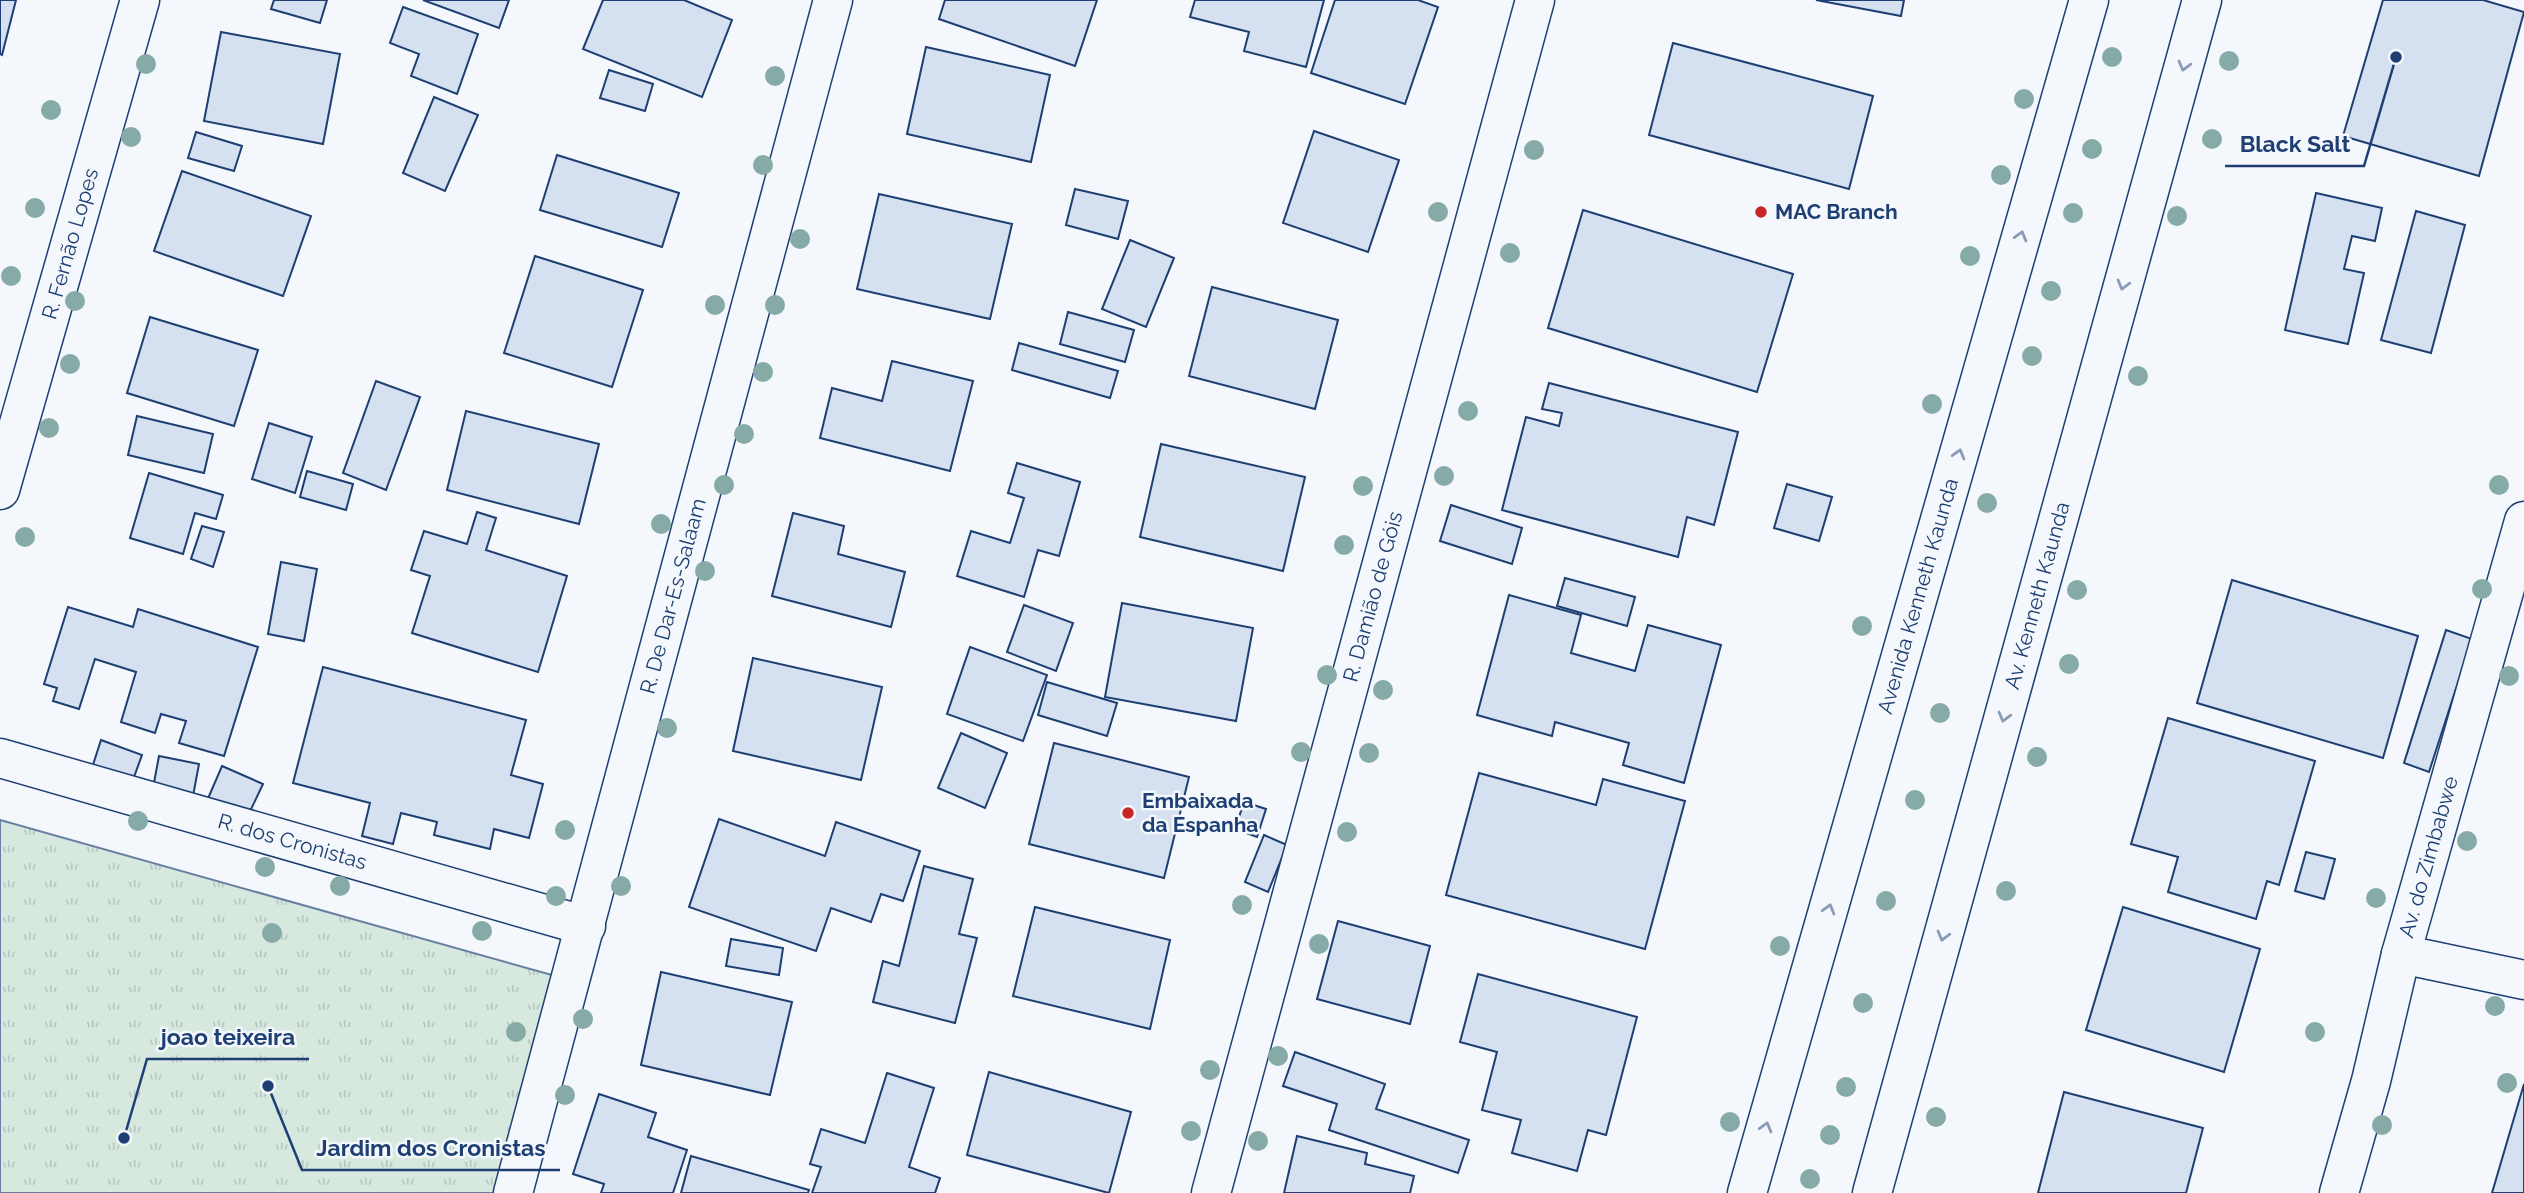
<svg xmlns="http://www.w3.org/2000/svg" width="2524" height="1193" viewBox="0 0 2524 1193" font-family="Raleway,sans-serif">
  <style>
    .grass { fill: url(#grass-tufts); stroke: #687fa3; stroke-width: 2 }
    .building { fill: #d5e0f0; stroke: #1d3f73; stroke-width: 2 }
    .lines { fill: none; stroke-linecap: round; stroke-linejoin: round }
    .minor-casing { stroke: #1d3f73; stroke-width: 41 }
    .primary-casing { stroke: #1d3f73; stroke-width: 41 }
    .minor { stroke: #f4f7fb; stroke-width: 38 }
    .primary { stroke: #f4f7fb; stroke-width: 38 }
    .tree { fill: #86aba6 }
    .oneway { stroke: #889bb7 }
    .poi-dot { fill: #c62828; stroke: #f4f7fb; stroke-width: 2.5 }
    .labels { text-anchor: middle; stroke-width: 5; stroke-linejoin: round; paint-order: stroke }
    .poi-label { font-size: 21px; font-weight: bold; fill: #1d3f73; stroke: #f4f7fb; text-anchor: start }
    .street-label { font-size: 21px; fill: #1d3f73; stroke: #f4f7fb }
    .leader { fill: none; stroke: #1d3f73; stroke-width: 2.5 }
    .callout-dot { fill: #1d3f73; stroke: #f4f7fb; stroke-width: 2.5 }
    .callout-label { font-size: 23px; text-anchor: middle; font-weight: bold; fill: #1d3f73; stroke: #f4f7fb; stroke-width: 5; stroke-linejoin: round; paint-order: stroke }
  </style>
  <defs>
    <pattern id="grass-tufts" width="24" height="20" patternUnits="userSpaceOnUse" patternTransform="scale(1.75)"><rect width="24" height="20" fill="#d7e8df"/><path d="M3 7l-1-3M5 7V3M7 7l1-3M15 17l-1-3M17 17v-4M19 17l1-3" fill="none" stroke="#b8c8c3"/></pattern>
  </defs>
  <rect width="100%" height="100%" fill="#f4f7fb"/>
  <path class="grass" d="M 0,820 L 566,979 L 507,1193 L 0,1193 Z"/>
  <g class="building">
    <path d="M 0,0 L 16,0 L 2,55 L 0,54 Z"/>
    <path d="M 274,0 L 327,0 L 320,23 L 271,9 Z"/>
    <path d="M 423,0 L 509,0 L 499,28 Z"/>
    <path d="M 603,0 L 684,0 L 732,20 L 702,97 L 583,49 Z"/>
    <path d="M 945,0 L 1097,0 L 1075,66 L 939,19 Z"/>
    <path d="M 1195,0 L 1324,0 L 1306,67 L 1244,51 L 1249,32 L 1190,17 Z"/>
    <path d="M 1335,0 L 1418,0 L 1438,7 L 1405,104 L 1311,73 Z"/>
    <path d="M 1816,0 L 1904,0 L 1901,16 Z"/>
    <path d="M 2383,0 L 2483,0 L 2524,12 L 2479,176 L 2343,136 Z"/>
    <path d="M 403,7 L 478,34 L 457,94 L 411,76 L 419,54 L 390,43 Z"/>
    <path d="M 221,32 L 340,54 L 323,144 L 204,121 Z"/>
    <path d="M 1673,43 L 1873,96 L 1849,189 L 1649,135 Z"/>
    <path d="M 926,47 L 1050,75 L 1031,162 L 907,134 Z"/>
    <path d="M 609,70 L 653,84 L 645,111 L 600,98 Z"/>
    <path d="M 434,97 L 478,115 L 445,191 L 403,173 Z"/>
    <path d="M 1314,131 L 1399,160 L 1368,252 L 1283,223 Z"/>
    <path d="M 196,132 L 242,146 L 234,171 L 188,158 Z"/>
    <path d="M 557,155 L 679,193 L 662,247 L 540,210 Z"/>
    <path d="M 182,171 L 311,216 L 283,296 L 154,251 Z"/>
    <path d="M 1075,189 L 1128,201 L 1118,239 L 1066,225 Z"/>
    <path d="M 2316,193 L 2382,208 L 2375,241 L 2352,236 L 2344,269 L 2364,273 L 2348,344 L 2285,330 Z"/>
    <path d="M 879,194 L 1012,224 L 990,319 L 857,289 Z"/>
    <path d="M 1583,210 L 1793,274 L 1757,392 L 1548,328 Z"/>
    <path d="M 2416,211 L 2465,225 L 2431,353 L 2381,340 Z"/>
    <path d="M 1130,240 L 1174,258 L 1146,327 L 1102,309 Z"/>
    <path d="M 535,256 L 643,290 L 612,387 L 504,353 Z"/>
    <path d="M 1212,287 L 1338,320 L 1315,409 L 1189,376 Z"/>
    <path d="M 1068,312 L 1134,330 L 1125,362 L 1060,344 Z"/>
    <path d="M 150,317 L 258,350 L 234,426 L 127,393 Z"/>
    <path d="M 1019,343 L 1118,371 L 1110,398 L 1012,370 Z"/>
    <path d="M 892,361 L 973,381 L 950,471 L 820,438 L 832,388 L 882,401 Z"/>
    <path d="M 376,381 L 420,397 L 386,490 L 343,473 Z"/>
    <path d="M 1549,383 L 1738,432 L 1714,525 L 1687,517 L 1678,557 L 1502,510 L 1526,417 L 1559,426 L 1562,413 L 1542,409 Z"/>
    <path d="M 466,411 L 599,444 L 579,524 L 447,490 Z"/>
    <path d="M 137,416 L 213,434 L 204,473 L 128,455 Z"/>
    <path d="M 269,423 L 312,437 L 295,493 L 252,479 Z"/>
    <path d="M 1161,444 L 1305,477 L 1283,571 L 1140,537 Z"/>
    <path d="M 1017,463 L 1080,482 L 1059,556 L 1038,550 L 1024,597 L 957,576 L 971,531 L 1010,543 L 1024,498 L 1008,493 Z"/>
    <path d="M 307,471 L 353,484 L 346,510 L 300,497 Z"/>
    <path d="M 149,473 L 223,495 L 216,519 L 195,513 L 183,554 L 130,538 Z"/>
    <path d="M 1787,484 L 1832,497 L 1819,541 L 1774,528 Z"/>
    <path d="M 1451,505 L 1522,528 L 1512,564 L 1440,541 Z"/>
    <path d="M 477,512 L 496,518 L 486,550 L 567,576 L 538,672 L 412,633 L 430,576 L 411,570 L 424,531 L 467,544 Z"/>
    <path d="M 793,513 L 844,526 L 838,554 L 905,572 L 891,627 L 772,596 Z"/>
    <path d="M 202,526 L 224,532 L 213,567 L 191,559 Z"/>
    <path d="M 281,562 L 317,569 L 304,641 L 268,634 Z"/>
    <path d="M 1565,578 L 1635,597 L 1627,626 L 1557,606 Z"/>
    <path d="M 2232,580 L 2418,636 L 2383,758 L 2197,703 Z"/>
    <path d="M 1509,595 L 1581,615 L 1571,653 L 1635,671 L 1648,625 L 1721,645 L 1684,783 L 1623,765 L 1629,743 L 1555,722 L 1552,736 L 1477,715 Z"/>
    <path d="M 1122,603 L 1253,628 L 1236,721 L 1105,697 Z"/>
    <path d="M 1024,605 L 1073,623 L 1056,671 L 1007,652 Z"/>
    <path d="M 68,607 L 133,627 L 138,609 L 258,647 L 224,756 L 179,743 L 186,721 L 161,714 L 155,733 L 121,722 L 136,672 L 95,659 L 79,709 L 53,701 L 57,688 L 44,684 Z"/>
    <path d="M 2446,630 L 2472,639 L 2429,772 L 2404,763 Z"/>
    <path d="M 970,647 L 1047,675 L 1023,741 L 947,714 Z"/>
    <path d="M 753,658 L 882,687 L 861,780 L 733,751 Z"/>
    <path d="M 323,667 L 526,720 L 511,775 L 543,784 L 529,838 L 494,829 L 490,849 L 434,835 L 437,822 L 401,813 L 393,844 L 362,836 L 370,803 L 293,783 Z"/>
    <path d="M 1047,682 L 1117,703 L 1107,736 L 1038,715 Z"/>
    <path d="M 2168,718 L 2315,761 L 2279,885 L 2267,881 L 2256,919 L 2168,892 L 2178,857 L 2131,844 Z"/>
    <path d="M 961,733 L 1007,753 L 985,808 L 938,788 Z"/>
    <path d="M 101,740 L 142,755 L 130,788 L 90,774 Z"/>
    <path d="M 1054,743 L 1189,777 L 1164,878 L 1029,844 Z"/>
    <path d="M 159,756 L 199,764 L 193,796 L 153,788 Z"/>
    <path d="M 222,766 L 263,784 L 245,822 L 206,803 Z"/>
    <path d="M 1479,773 L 1596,805 L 1603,779 L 1685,801 L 1645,949 L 1446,895 Z"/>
    <path d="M 1244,802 L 1266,809 L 1257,837 L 1235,829 Z"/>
    <path d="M 719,819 L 825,856 L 836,822 L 920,851 L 903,901 L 881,894 L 871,922 L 831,908 L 816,951 L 689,907 Z"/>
    <path d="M 1264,835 L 1287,845 L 1268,892 L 1245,882 Z"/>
    <path d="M 2306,852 L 2335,859 L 2324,899 L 2295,891 Z"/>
    <path d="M 924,866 L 973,879 L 959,934 L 977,938 L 955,1023 L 873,1002 L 883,961 L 899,966 Z"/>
    <path d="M 1035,907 L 1170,940 L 1150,1029 L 1013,996 Z"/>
    <path d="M 2123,907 L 2260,949 L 2224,1072 L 2086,1030 Z"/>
    <path d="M 1338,921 L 1430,946 L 1410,1024 L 1317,999 Z"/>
    <path d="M 731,939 L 783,948 L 779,975 L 726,966 Z"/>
    <path d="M 661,972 L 792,1002 L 770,1095 L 641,1065 Z"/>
    <path d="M 1478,974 L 1637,1017 L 1606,1135 L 1588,1130 L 1577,1171 L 1512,1153 L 1521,1120 L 1482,1110 L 1497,1052 L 1460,1042 Z"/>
    <path d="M 1295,1052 L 1385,1084 L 1376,1109 L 1469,1140 L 1458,1173 L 1329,1130 L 1337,1104 L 1283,1086 Z"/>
    <path d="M 989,1072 L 1131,1112 L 1109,1193 L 967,1155 Z"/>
    <path d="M 887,1073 L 934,1088 L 909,1167 L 940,1178 L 935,1193 L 812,1193 L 821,1167 L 810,1164 L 821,1129 L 865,1143 Z"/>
    <path d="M 2524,1084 L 2524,1193 L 2492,1193 Z"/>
    <path d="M 2064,1092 L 2203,1128 L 2186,1193 L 2038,1193 Z"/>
    <path d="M 599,1094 L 656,1113 L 648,1137 L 687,1150 L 673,1193 L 601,1193 L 604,1184 L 573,1174 Z"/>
    <path d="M 1297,1136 L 1367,1153 L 1365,1164 L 1414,1176 L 1410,1193 L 1284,1193 Z"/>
    <path d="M 691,1156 L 809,1190 L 808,1193 L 681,1193 Z"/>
  </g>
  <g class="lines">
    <g class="minor-casing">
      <g id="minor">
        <path id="s1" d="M 0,490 L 140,0"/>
        <path id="s2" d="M 0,758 L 586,926"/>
        <path d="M 2401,954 L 2524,980"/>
        <path id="s3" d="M 513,1193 L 833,0"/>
        <path id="s4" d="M 1211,1193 L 1535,0"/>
        <path id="s5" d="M 2339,1193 L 2371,1081 L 2401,954 L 2524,521"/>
      </g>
    </g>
    <g class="primary-casing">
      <g id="primary">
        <path id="s6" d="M 1747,1193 L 2089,0"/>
        <path id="s7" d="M 1872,1193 L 2202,0"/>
      </g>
    </g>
    <use href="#minor" class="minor"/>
    <use href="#primary" class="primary"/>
  </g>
  <g class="tree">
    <circle cx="2112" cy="57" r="10"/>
    <circle cx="2229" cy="61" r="10"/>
    <circle cx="146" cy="64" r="10"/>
    <circle cx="775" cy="76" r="10"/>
    <circle cx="2024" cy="99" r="10"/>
    <circle cx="51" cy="110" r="10"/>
    <circle cx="131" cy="137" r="10"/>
    <circle cx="2212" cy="139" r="10"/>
    <circle cx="2092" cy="149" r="10"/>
    <circle cx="1534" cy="150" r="10"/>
    <circle cx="763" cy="165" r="10"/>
    <circle cx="2001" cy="175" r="10"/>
    <circle cx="35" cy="208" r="10"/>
    <circle cx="1438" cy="212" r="10"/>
    <circle cx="2073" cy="213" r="10"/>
    <circle cx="2177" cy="216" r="10"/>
    <circle cx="800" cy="239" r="10"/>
    <circle cx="1510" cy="253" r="10"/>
    <circle cx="1970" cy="256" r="10"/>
    <circle cx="11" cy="276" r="10"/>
    <circle cx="2051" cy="291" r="10"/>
    <circle cx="75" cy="301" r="10"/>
    <circle cx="715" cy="305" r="10"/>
    <circle cx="775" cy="305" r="10"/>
    <circle cx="2032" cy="356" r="10"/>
    <circle cx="70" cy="364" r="10"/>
    <circle cx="763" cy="372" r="10"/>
    <circle cx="2138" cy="376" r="10"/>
    <circle cx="1932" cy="404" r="10"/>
    <circle cx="1468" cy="411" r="10"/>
    <circle cx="49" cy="428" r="10"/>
    <circle cx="744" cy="434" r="10"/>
    <circle cx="1444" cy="476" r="10"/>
    <circle cx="724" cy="485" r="10"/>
    <circle cx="2499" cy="485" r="10"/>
    <circle cx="1363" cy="486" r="10"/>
    <circle cx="1987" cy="503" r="10"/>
    <circle cx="661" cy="524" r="10"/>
    <circle cx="25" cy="537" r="10"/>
    <circle cx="1344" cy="545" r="10"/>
    <circle cx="705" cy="571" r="10"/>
    <circle cx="2482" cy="589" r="10"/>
    <circle cx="2077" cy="590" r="10"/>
    <circle cx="1862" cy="626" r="10"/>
    <circle cx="2069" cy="664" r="10"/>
    <circle cx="1327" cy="675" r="10"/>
    <circle cx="2509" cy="676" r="10"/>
    <circle cx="1383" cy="690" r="10"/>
    <circle cx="1940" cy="713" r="10"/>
    <circle cx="667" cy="728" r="10"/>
    <circle cx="1301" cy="752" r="10"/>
    <circle cx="1369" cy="753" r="10"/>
    <circle cx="2037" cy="757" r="10"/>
    <circle cx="1915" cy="800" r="10"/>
    <circle cx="138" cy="821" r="10"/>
    <circle cx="565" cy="830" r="10"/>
    <circle cx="1347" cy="832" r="10"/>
    <circle cx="2467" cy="841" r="10"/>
    <circle cx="265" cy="867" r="10"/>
    <circle cx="340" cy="886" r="10"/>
    <circle cx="621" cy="886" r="10"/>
    <circle cx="2006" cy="891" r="10"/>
    <circle cx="556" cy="896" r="10"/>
    <circle cx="2376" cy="898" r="10"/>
    <circle cx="1886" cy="901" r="10"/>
    <circle cx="1242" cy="905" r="10"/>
    <circle cx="482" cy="931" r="10"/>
    <circle cx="272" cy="933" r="10"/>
    <circle cx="1319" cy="944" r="10"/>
    <circle cx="1780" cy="946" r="10"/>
    <circle cx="1863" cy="1003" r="10"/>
    <circle cx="2495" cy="1006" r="10"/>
    <circle cx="583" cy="1019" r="10"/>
    <circle cx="516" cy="1032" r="10"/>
    <circle cx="2315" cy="1032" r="10"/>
    <circle cx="1278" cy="1056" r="10"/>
    <circle cx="1210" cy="1070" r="10"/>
    <circle cx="2507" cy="1083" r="10"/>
    <circle cx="1846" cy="1087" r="10"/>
    <circle cx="565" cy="1095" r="10"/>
    <circle cx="1936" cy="1117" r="10"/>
    <circle cx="1730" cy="1122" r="10"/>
    <circle cx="2382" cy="1125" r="10"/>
    <circle cx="1191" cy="1131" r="10"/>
    <circle cx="1830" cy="1135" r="10"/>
    <circle cx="1258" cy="1141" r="10"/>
    <circle cx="1810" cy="1179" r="10"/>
  </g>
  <defs><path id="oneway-chevron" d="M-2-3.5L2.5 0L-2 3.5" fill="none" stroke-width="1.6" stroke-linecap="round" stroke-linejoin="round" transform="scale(1.75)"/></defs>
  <g class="oneway">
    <use href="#oneway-chevron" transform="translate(2184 66) rotate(105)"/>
    <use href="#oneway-chevron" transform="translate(2021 236) rotate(-74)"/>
    <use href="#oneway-chevron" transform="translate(2123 285) rotate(105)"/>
    <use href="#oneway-chevron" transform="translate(1959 454) rotate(-74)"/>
    <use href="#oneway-chevron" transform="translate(2004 717) rotate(105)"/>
    <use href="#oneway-chevron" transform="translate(1829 909) rotate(-74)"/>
    <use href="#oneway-chevron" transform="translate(1943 936) rotate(105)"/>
    <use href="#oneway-chevron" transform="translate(1766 1127) rotate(-74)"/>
  </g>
  <g class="poi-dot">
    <circle cx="1761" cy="212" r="7"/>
    <circle cx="1128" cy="813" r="7"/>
  </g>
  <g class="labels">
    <g class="poi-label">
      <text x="1775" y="219">MAC Branch</text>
      <text x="1142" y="808">Embaixada<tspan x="1142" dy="24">da Espanha</tspan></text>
    </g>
    <g class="street-label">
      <text dy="7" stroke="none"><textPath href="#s1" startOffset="256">R. Fernão Lopes</textPath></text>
      <text dy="7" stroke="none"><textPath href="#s4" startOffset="618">R. Damião de Góis</textPath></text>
      <text dy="7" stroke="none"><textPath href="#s6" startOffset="621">Avenida Kenneth Kaunda</textPath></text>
      <text dy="7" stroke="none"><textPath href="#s7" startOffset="620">Av. Kenneth Kaunda</textPath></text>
      <text dy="7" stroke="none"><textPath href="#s3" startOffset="618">R. De Dar-Es-Salaam</textPath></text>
      <text dy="7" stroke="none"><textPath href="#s2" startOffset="304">R. dos Cronistas</textPath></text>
      <text dy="7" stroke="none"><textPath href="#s5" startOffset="348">Av. do Zimbabwe</textPath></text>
    </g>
  </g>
  <path class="leader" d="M2396 57L2364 166H2225M124 1138L147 1059H309M268 1086L302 1170H560"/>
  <g class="callout-dot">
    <circle cx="2396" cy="57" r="7"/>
    <circle cx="124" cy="1138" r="7"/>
    <circle cx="268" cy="1086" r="7"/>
  </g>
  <g class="callout-label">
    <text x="2295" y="152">Black Salt</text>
    <text x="228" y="1045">joao teixeira</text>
    <text x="431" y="1156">Jardim dos Cronistas</text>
  </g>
</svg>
